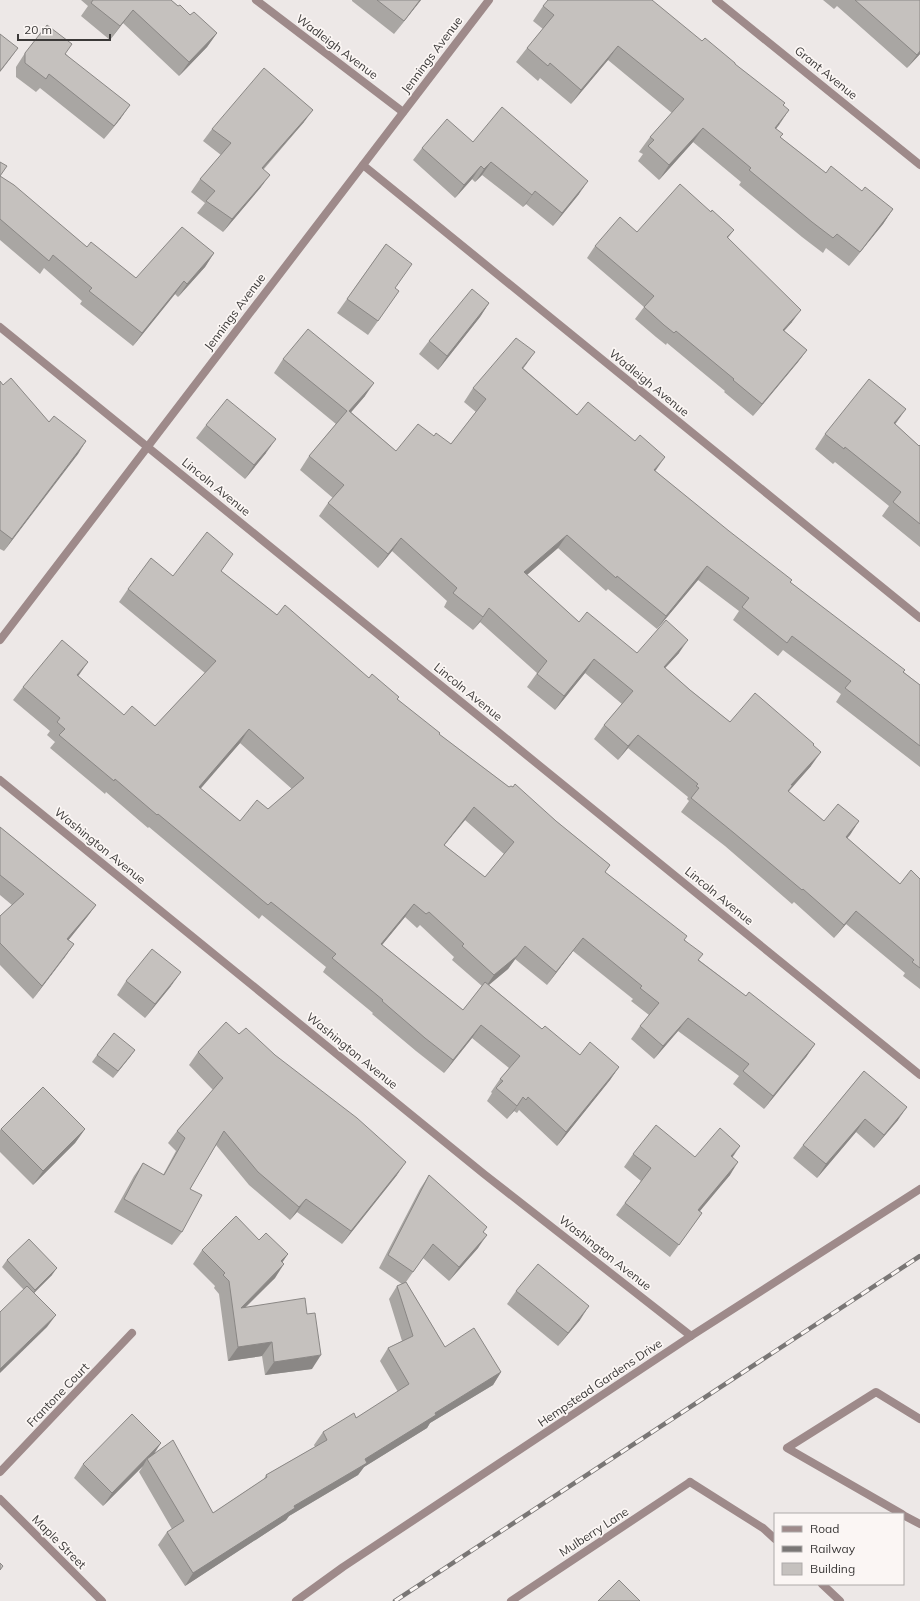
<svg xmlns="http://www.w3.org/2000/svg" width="920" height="1601" viewBox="0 0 920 1601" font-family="Mulish,sans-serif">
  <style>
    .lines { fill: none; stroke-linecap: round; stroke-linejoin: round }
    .lane { stroke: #9e8a8a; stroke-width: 8 }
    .street { stroke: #9e8a8a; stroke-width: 8 }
    .rail-casing { stroke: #797675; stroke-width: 4.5 }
    .rail { stroke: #fbf6f4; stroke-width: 3; stroke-dasharray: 9; stroke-linecap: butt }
    .wall { fill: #a9a6a3; fill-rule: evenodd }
    .shaded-wall { fill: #8a8785 }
    .building { fill: #c5c1be; stroke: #8a8785; fill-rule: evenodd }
    .labels { text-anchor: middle; stroke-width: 3.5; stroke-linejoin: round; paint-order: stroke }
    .street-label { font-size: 12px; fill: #3b3938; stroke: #fbf6f4 }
  </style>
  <rect width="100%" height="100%" fill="#ede8e7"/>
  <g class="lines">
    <g class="lane">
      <path d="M 690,1482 L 763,1528 L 775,1539"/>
      <path d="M 902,1514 L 787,1448 L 876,1392 L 920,1419"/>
      <path d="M 903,1515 L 920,1524"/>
      <path d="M 822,1584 L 840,1601"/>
    </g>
    <g class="street">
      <path d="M 256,0 L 403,112"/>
      <path d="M 716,0 L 920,165"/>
      <path d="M 363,165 L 920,618"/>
      <path d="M 0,327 L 920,1075"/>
      <path d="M 0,640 L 489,0"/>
      <path d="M 0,780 L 484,1174 L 691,1336"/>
      <path d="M 0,1472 L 132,1333"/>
      <path d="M 0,1499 L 102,1601"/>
      <path d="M 296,1601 L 343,1567 L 691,1336 L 920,1189"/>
      <path d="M 511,1601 L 690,1482"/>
    </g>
    <g class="rail-casing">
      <path id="rail" d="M 395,1601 L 920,1256"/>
    </g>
    <use href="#rail" class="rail"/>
  </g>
  <g class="wall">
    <path d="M 81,0 L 171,0 L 178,6 L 217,33 L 207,47 L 179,76 L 123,23 L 110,40 L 81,16 L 88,6 Z"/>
    <path d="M 352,0 L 421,0 L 394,34 L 352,1 Z"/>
    <path d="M 823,0 L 920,0 L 920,54 L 907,68 L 837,6 L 834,9 Z"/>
    <path d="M 543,6 L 702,41 L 735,64 L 783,106 L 776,129 L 780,137 L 826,173 L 862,191 L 893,209 L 883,224 L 849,266 L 826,248 L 823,253 L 802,237 L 739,185 L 741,182 L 693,142 L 659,180 L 638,161 L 643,154 L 639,152 L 650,137 L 672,113 L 608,60 L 571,104 L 540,78 L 538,81 L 516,62 L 527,48 L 543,29 L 533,21 Z"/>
    <path d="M 25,53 L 66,54 L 121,118 L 104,139 L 40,88 L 36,92 L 16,77 L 16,67 Z"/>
    <path d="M 304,122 L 264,169 L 261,187 L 223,232 L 197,213 L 205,203 L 191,192 L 200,179 L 221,155 L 203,141 L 212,129 Z"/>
    <path d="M 473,142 L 579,194 L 553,226 L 526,204 L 523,207 L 482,175 L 475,182 L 472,179 L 455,198 L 413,160 L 422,148 Z"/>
    <path d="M 0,162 L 0,176 L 87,247 L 136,278 L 214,253 L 205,267 L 178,297 L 175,294 L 133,346 L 80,304 L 82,301 L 44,268 L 40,274 L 0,240 Z"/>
    <path d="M 711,212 L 734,230 L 728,238 L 792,322 L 784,331 L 807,350 L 798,362 L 753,416 L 724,392 L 725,391 L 667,343 L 666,345 L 656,337 L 635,319 L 644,307 L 587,258 L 595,246 L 637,232 Z"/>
    <path d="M 386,244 L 395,289 L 378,321 L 368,335 L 337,313 Z"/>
    <path d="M 489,303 L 480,317 L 438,370 L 419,354 L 429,341 Z"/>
    <path d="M 283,359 L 365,396 L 351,412 L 396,451 L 434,436 L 451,444 L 476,412 L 464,402 L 473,388 L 523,368 L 577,415 L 655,471 L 790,582 L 920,685 L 920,767 L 836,702 L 841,694 L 783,650 L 778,656 L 733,620 L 739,611 L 698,580 L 657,629 L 608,589 L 606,591 L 558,548 L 527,575 L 579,622 L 637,653 L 679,653 L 665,668 L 690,690 L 730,722 L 813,745 L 811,766 L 788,791 L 824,821 L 859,821 L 847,838 L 900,884 L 920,879 L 920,989 L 903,976 L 905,973 L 846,924 L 834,938 L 794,902 L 792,904 L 725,846 L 681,812 L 689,801 L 687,799 L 688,797 L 628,748 L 618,760 L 594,739 L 604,725 L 622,704 L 585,673 L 555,710 L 527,687 L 537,673 L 480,622 L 473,630 L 444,607 L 447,601 L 392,551 L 378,568 L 319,516 L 328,503 L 333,498 L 300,470 L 309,456 L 336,424 L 274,373 Z"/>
    <path d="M 0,381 L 3,385 L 49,422 L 86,441 L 4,551 L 0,549 Z"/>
    <path d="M 895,424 L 919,446 L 920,445 L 920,547 L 882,516 L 889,506 L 835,462 L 833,464 L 815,449 L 825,434 Z"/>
    <path d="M 206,425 L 266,453 L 245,479 L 196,438 Z"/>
    <path d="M 221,571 L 277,615 L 369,678 L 397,699 L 440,735 L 509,787 L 556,821 L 610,865 L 605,872 L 685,940 L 699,960 L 746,996 L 815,1044 L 806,1057 L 764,1109 L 733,1084 L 739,1076 L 678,1031 L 654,1059 L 631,1039 L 640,1026 L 649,1015 L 631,1001 L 633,999 L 573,951 L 547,985 L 515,959 L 508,969 L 489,985 L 542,1029 L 580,1055 L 619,1067 L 610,1080 L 557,1146 L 519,1110 L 517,1113 L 514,1111 L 507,1119 L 487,1101 L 492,1093 L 491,1092 L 500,1079 L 509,1068 L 472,1038 L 444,1073 L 416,1051 L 372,1014 L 373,1013 L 323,972 L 326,967 L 262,915 L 259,919 L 149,827 L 148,828 L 106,792 L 105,794 L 50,748 L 55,742 L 47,735 L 50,731 L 13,700 L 23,687 L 78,676 L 124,715 L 155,726 L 205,673 L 119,602 L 128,589 L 173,576 ZM 240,743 L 292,789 L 268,809 L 240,821 L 200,788 ZM 465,820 L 504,854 L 485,877 L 444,845 ZM 405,917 L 417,928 L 420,925 L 454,957 L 452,960 L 482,986 L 463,1010 L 382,945 Z"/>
    <path d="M 0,827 L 96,905 L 87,917 L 68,940 L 74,944 L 33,999 L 0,965 L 0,916 L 12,905 L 0,895 Z"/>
    <path d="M 126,981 L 171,986 L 145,1018 L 117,995 Z"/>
    <path d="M 135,1050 L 113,1078 L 92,1062 L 97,1055 Z"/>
    <path d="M 198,1052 L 397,1175 L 342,1244 L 297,1212 L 290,1220 L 249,1185 L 216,1145 L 190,1189 L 182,1232 L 172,1245 L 114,1212 L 134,1176 L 143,1163 L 163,1175 L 176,1151 L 168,1143 L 177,1131 L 213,1090 L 189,1065 Z"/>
    <path d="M 864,1071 L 898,1120 L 874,1148 L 856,1132 L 817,1178 L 793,1158 L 803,1145 Z"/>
    <path d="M 43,1087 L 85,1129 L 75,1143 L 33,1185 L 0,1152 L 0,1130 Z"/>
    <path d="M 633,1154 L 695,1157 L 732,1157 L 730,1175 L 699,1211 L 702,1213 L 670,1257 L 616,1215 L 641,1181 L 624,1167 Z"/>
    <path d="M 429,1175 L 483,1232 L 478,1248 L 449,1281 L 423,1258 L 406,1282 L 445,1347 L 501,1372 L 493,1385 L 430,1423 L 427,1428 L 364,1467 L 358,1475 L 289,1516 L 286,1520 L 185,1586 L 158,1545 L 167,1532 L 172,1529 L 139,1472 L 143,1466 L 103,1506 L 74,1478 L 83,1464 L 153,1455 L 213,1513 L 264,1479 L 266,1475 L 315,1447 L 314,1445 L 323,1432 L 356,1418 L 398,1392 L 380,1361 L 388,1348 L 402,1341 L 389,1299 L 397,1286 L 402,1284 L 379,1268 L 420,1189 Z"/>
    <path d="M 259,1240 L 288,1254 L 282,1263 L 275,1278 L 246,1307 L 312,1369 L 265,1375 L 262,1356 L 228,1361 L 219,1294 L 214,1288 L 215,1286 L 193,1264 L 202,1250 Z"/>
    <path d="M 7,1260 L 52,1275 L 34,1293 L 47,1327 L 24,1290 L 2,1267 Z"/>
    <path d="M 516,1291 L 580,1320 L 558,1346 L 507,1304 Z"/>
  </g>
  <g class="shaded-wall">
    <path d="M 420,0 L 421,0 L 394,34 L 404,21 Z"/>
    <path d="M 133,10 L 123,23 L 110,40 L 120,26 Z"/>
    <path d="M 217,33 L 207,47 L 179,76 L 189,62 Z"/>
    <path d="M 618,46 L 608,60 L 571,104 L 581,90 Z"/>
    <path d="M 18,48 L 10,59 L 0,72 L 0,71 Z"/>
    <path d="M 920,51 L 920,54 L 907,68 L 917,55 Z"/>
    <path d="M 130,105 L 121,118 L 104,139 L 114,126 Z"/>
    <path d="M 313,110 L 304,122 L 253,180 L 262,168 Z"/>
    <path d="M 789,110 L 779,125 L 765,143 L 775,128 Z"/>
    <path d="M 703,128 L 693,142 L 659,180 L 669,165 Z"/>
    <path d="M 491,162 L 482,175 L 475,182 L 484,169 Z"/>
    <path d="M 481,166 L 472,179 L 455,198 L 464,185 Z"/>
    <path d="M 270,175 L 261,187 L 223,232 L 232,219 Z"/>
    <path d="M 588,181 L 579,194 L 553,226 L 562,213 Z"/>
    <path d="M 535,191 L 526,204 L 523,207 Z"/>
    <path d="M 893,209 L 883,224 L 849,266 L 860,252 Z"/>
    <path d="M 214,253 L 205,267 L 178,297 L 187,284 Z"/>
    <path d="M 184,281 L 175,294 L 133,346 L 142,333 Z"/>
    <path d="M 489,303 L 480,317 L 438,370 L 447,356 Z"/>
    <path d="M 801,310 L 792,322 L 774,342 L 783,330 Z"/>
    <path d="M 807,350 L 798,362 L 753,416 L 762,404 Z"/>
    <path d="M 535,352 L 525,366 L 513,381 L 522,368 Z"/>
    <path d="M 374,383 L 365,396 L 340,425 L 349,411 Z"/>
    <path d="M 906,409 L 896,423 L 884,438 L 894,423 Z"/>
    <path d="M 276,439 L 266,453 L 245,479 L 254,465 Z"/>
    <path d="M 86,441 L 78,454 L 4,551 L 12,539 Z"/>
    <path d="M 665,457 L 656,470 L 645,483 L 654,470 Z"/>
    <path d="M 567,535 L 558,548 L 514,586 L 524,572 Z"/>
    <path d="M 401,538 L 392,551 L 378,568 L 388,554 Z"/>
    <path d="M 707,566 L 698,580 L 657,629 L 666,616 Z"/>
    <path d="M 489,608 L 480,622 L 473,630 L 483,617 Z"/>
    <path d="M 688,640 L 679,653 L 654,680 L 664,667 Z"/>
    <path d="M 594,659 L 585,673 L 555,710 L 564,696 Z"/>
    <path d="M 88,662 L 79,675 L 68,688 L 77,675 Z"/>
    <path d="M 249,729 L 240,743 L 190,801 L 199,787 Z"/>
    <path d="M 638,735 L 628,748 L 618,760 L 628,746 Z"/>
    <path d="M 821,752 L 811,766 L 790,790 L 783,799 L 791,785 Z"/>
    <path d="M 474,807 L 465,820 L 434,858 L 444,845 Z"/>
    <path d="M 859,821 L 850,835 L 837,850 L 846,837 Z"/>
    <path d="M 414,904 L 405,917 L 372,957 L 381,944 Z"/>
    <path d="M 96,905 L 87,917 L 59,952 L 67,939 Z"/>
    <path d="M 856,911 L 846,924 L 834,938 L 844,925 Z"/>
    <path d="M 583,938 L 573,951 L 547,985 L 556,972 Z"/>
    <path d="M 74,944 L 65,957 L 33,999 L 42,986 Z"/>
    <path d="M 525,946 L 508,969 L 485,988 L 494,975 Z"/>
    <path d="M 181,972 L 171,986 L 145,1018 L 155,1004 Z"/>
    <path d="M 688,1018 L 678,1031 L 654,1059 L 663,1046 Z"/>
    <path d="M 481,1025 L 472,1038 L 444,1073 L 453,1060 Z"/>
    <path d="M 815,1044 L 806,1057 L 764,1109 L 773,1096 Z"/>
    <path d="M 135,1050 L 130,1057 L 113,1078 L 118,1071 Z"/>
    <path d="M 619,1067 L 610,1080 L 557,1146 L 566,1132 Z"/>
    <path d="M 523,1097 L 514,1111 L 507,1119 L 517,1106 Z"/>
    <path d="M 907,1107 L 898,1120 L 874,1148 L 884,1135 Z"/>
    <path d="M 865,1119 L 856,1132 L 817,1178 L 826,1164 Z"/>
    <path d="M 85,1129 L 75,1143 L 33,1185 L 43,1171 Z"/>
    <path d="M 740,1146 L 732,1158 L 731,1156 Z"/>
    <path d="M 406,1162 L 397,1175 L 342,1244 L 351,1231 Z"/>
    <path d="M 738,1162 L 730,1175 L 690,1223 L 698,1210 Z"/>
    <path d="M 306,1199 L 297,1212 L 290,1220 L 299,1207 Z"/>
    <path d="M 487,1235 L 478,1248 L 449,1281 L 459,1267 Z"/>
    <path d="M 288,1254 L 278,1268 L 281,1261 Z"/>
    <path d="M 284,1264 L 275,1278 L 234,1318 L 241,1308 Z"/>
    <path d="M 57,1268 L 52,1275 L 30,1297 L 35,1290 Z"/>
    <path d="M 589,1306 L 580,1320 L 558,1346 L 568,1333 Z"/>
    <path d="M 56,1315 L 47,1327 L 0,1373 L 0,1369 Z"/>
    <path d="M 272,1342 L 262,1356 L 228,1361 L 238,1347 Z"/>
    <path d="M 321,1355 L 312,1369 L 265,1375 L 274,1362 Z"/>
    <path d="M 501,1372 L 493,1385 L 430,1423 L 427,1428 L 364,1467 L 358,1475 L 289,1516 L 286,1520 L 185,1586 L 193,1573 L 294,1506 L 435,1413 Z"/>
    <path d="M 161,1443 L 152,1457 L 147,1459 L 143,1466 L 103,1506 L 112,1493 Z"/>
  </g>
  <g class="building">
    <path d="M 93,0 L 171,0 L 178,6 L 180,5 L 190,15 L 194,12 L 217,33 L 189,62 L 133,10 L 120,26 L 91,3 Z"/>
    <path d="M 377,0 L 420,0 L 404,21 Z"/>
    <path d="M 548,0 L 652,0 L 702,41 L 705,38 L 735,63 L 735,64 L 785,103 L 783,105 L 789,110 L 775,128 L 783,134 L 780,137 L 826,173 L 831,166 L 862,191 L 865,187 L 893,209 L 860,252 L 837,234 L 833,238 L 812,222 L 749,170 L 751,168 L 703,128 L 669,165 L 648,146 L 654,140 L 650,137 L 684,99 L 618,46 L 581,90 L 550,63 L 548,66 L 527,48 L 554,15 L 543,6 Z"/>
    <path d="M 855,0 L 920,0 L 920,51 L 917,55 Z"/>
    <path d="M 47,25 L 72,44 L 65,54 L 130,105 L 114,126 L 49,74 L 46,79 L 25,63 L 25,53 Z"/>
    <path d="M 0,34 L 18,48 L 0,71 Z"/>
    <path d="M 264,68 L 313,110 L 262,168 L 270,175 L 232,219 L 206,201 L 215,191 L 200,179 L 231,143 L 212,129 Z"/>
    <path d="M 502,107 L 588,181 L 562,213 L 535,191 L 532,195 L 491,162 L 484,169 L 481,166 L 464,185 L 422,148 L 447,119 L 473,142 Z"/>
    <path d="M 0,162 L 7,166 L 0,176 L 14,185 L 87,247 L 91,242 L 136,278 L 182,227 L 214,253 L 187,284 L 184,281 L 142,333 L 89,291 L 92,288 L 53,255 L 49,261 L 0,219 Z"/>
    <path d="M 680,184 L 711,212 L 712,210 L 734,230 L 727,237 L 801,310 L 783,330 L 807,350 L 762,404 L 733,380 L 734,379 L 676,331 L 674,333 L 664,325 L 644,307 L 654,296 L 595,246 L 620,217 L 637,232 Z"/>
    <path d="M 386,244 L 412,264 L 395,288 L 399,291 L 378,321 L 347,299 Z"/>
    <path d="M 472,289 L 489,303 L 447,356 L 429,341 Z"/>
    <path d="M 308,329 L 374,383 L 349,411 L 396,451 L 418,424 L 434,436 L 436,433 L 451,444 L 486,399 L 473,388 L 516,338 L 535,352 L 522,368 L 577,415 L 588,402 L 635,441 L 640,435 L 665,457 L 654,470 L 729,531 L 792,580 L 790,582 L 905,670 L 903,672 L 920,685 L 920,746 L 845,688 L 851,681 L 792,636 L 787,643 L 742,607 L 749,598 L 707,566 L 666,616 L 617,576 L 616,578 L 567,535 L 524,572 L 579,622 L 587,612 L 637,653 L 666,620 L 688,640 L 664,667 L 690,690 L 730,722 L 755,693 L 814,744 L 813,745 L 821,752 L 791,785 L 793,785 L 788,791 L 824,821 L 838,804 L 859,821 L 846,837 L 900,884 L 911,870 L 920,879 L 920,968 L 912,962 L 914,960 L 856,911 L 844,925 L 803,889 L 802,890 L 734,833 L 691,798 L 699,788 L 696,786 L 698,784 L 638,735 L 628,746 L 604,725 L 633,691 L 594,659 L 564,696 L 537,674 L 547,661 L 489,608 L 483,617 L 453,593 L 457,588 L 401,538 L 388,554 L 328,503 L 344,485 L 309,456 L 347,411 L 283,359 Z"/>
    <path d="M 11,378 L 49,422 L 54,416 L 86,441 L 12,539 L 0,530 L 0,381 L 3,385 Z"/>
    <path d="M 869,379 L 906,409 L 894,423 L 919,446 L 920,445 L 920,524 L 893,502 L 901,492 L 845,447 L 844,449 L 825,434 Z"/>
    <path d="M 227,399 L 276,439 L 254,465 L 206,425 Z"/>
    <path d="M 207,532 L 233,554 L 221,571 L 277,615 L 285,605 L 369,678 L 372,674 L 399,697 L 397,699 L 440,733 L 439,734 L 509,787 L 511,786 L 513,787 L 515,784 L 556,821 L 610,865 L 605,872 L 687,936 L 684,940 L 703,954 L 698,960 L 746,996 L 749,992 L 815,1044 L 773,1096 L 743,1071 L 749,1064 L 688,1018 L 663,1046 L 640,1026 L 659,1003 L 640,988 L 642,986 L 583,938 L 556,972 L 525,946 L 517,956 L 494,975 L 462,946 L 464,944 L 429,912 L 426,914 L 414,904 L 381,944 L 463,1010 L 485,982 L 542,1029 L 545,1026 L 580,1055 L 590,1042 L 619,1067 L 566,1132 L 528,1097 L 526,1100 L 523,1097 L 517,1106 L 496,1088 L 503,1081 L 500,1079 L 520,1056 L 481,1025 L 453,1060 L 425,1038 L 382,1001 L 383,1000 L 332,958 L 336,954 L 271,902 L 268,905 L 158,814 L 157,815 L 115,779 L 114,781 L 59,735 L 65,729 L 57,722 L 60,718 L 23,687 L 62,640 L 88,662 L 77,675 L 124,715 L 132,706 L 155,726 L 216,661 L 128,589 L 151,558 L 173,576 ZM 249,729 L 304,778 L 268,809 L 257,800 L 240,821 L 199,787 ZM 474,807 L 514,842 L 485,877 L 444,845 Z"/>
    <path d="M 0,827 L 96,905 L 67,939 L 74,944 L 42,986 L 0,943 L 0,916 L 24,894 L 0,875 Z"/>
    <path d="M 152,949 L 181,972 L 155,1004 L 126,981 Z"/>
    <path d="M 226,1022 L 239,1034 L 246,1028 L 275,1055 L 357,1118 L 406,1162 L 351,1231 L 306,1199 L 299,1207 L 258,1172 L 224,1131 L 190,1189 L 202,1195 L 182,1232 L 124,1199 L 143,1163 L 164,1175 L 185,1138 L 177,1131 L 223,1078 L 198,1052 Z"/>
    <path d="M 114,1033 L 135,1050 L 118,1071 L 97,1055 Z"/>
    <path d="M 864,1071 L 907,1107 L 884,1135 L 865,1119 L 826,1164 L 803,1145 Z"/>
    <path d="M 43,1087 L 85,1129 L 43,1171 L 1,1129 Z"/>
    <path d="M 656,1125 L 695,1157 L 720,1128 L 740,1146 L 731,1156 L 738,1162 L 698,1210 L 702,1213 L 679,1245 L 625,1203 L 651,1168 L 633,1154 Z"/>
    <path d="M 429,1175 L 487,1227 L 483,1232 L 487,1235 L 459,1267 L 433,1244 L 413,1272 L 388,1255 Z"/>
    <path d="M 236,1216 L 259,1240 L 266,1233 L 288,1254 L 281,1261 L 284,1264 L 241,1308 L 305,1298 L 307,1314 L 315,1313 L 321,1355 L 274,1362 L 272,1342 L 238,1347 L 229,1281 L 223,1275 L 225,1273 L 202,1250 Z"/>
    <path d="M 29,1239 L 57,1268 L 35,1290 L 7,1260 Z"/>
    <path d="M 538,1264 L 589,1306 L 568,1333 L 516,1291 Z"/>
    <path d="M 406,1282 L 445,1347 L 474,1328 L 501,1372 L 435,1413 L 436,1415 L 365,1459 L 367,1463 L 294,1506 L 295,1508 L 193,1573 L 167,1532 L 184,1521 L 147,1459 L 173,1440 L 213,1513 L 267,1477 L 266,1475 L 327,1440 L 323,1432 L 354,1413 L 356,1418 L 409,1384 L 388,1348 L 413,1336 L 397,1286 Z"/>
    <path d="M 27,1286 L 56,1315 L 0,1369 L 0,1312 Z"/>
    <path d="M 132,1414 L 161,1443 L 112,1493 L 83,1464 Z"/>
    <path d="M 0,1563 L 3,1566 L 0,1570 Z"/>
    <path d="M 619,1580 L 640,1601 L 598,1601 Z"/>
  </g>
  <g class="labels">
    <g class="street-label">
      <text transform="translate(337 47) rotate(37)" y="4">Wadleigh Avenue</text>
      <text transform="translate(432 55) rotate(-53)" y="4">Jennings Avenue</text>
      <text transform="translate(826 73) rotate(39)" y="4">Grant Avenue</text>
      <text transform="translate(235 312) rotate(-53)" y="4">Jennings Avenue</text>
      <text transform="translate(649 383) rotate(39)" y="4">Wadleigh Avenue</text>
      <text transform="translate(216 487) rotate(39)" y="4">Lincoln Avenue</text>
      <text transform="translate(468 692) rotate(39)" y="4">Lincoln Avenue</text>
      <text transform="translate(100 846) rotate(39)" y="4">Washington Avenue</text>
      <text transform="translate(719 896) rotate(39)" y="4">Lincoln Avenue</text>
      <text transform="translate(352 1051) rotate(39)" y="4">Washington Avenue</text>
      <text transform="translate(605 1253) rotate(38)" y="4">Washington Avenue</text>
      <text transform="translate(600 1383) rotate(-34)" y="4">Hempstead Gardens Drive</text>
      <text transform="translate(58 1395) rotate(-46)" y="4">Frantone Court</text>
      <text transform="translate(594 1532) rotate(-33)" y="4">Mulberry Lane</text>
      <text transform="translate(59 1542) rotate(45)" y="4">Maple Street</text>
    </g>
  </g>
  <rect x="774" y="1513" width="130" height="72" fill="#fbf6f4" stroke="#aeaaa9"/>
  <rect x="782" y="1526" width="20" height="6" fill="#9e8a8a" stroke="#aeaaa9"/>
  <text x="810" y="1533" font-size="12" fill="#3b3938">Road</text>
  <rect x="782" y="1546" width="20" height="6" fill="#797675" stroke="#aeaaa9"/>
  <text x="810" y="1553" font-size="12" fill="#3b3938">Railway</text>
  <rect x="782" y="1563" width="20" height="12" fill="#c5c1be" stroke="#aeaaa9"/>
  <text x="810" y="1573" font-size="12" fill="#3b3938">Building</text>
  <path d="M18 34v6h92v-6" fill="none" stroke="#3b3938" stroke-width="2"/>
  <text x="24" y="34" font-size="12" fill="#3b3938" stroke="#fbf6f4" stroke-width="3" paint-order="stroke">20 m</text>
</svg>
